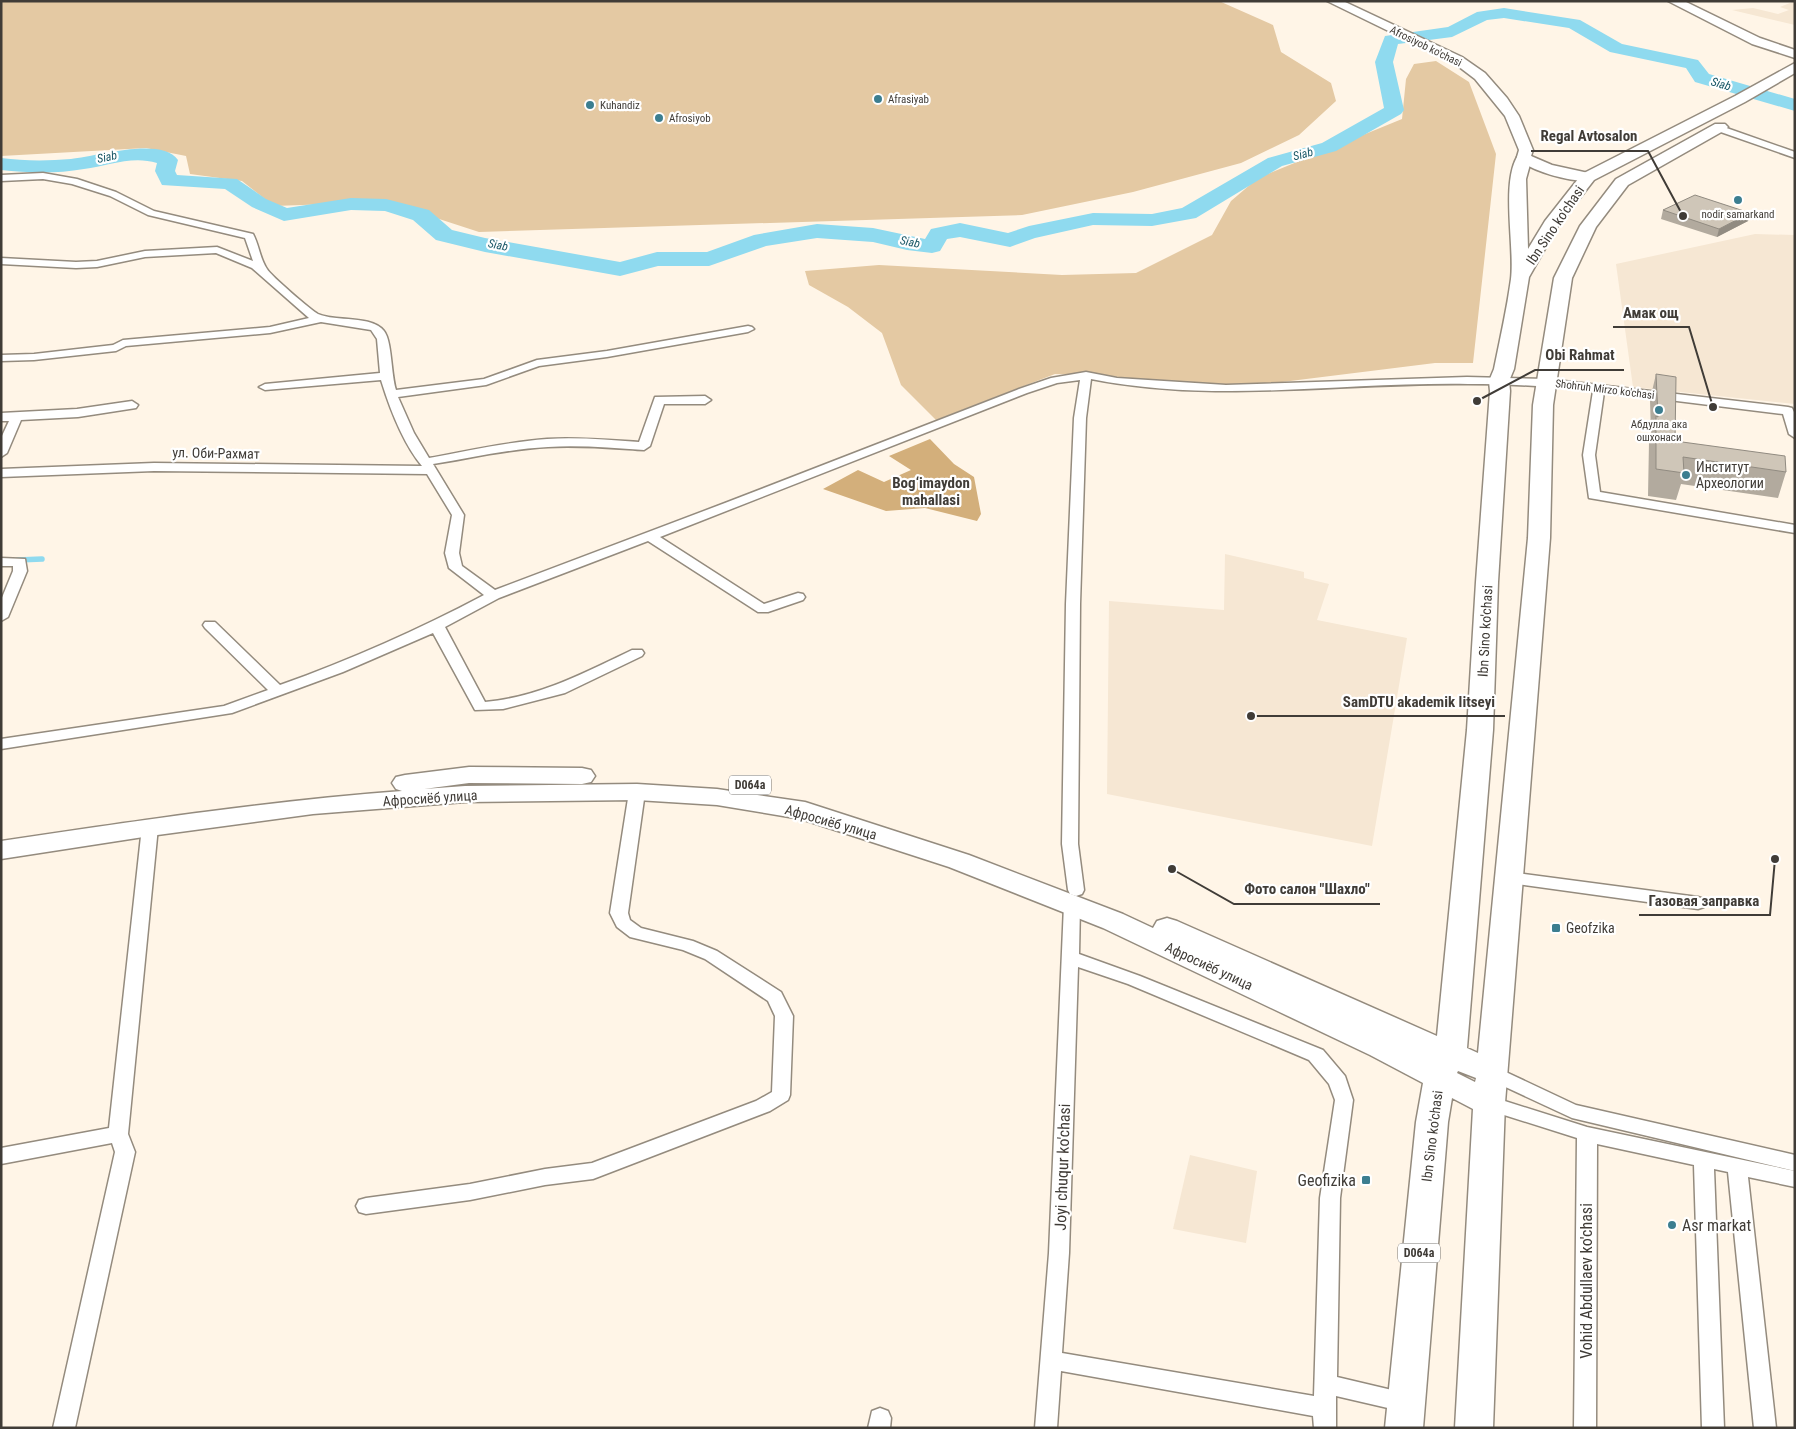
<svg xmlns="http://www.w3.org/2000/svg" width="1796" height="1429" viewBox="0 0 1796 1429" font-family="'Roboto Condensed',sans-serif">
  <style>
    .built { fill: #f6e7d3 }
    .green { fill: #e4c9a3 }
    .forest { fill: #d3af7b }
    .lines { fill: none; stroke-linecap: round; stroke-linejoin: round }
    .stream { stroke: #8fdaef; stroke-width: 5.5 }
    .river { fill: #8fdaef; fill-rule: evenodd }
    .street-casing { stroke: #948b7e; stroke-width: 3 }
    .secondary-casing { stroke: #948b7e; stroke-width: 3 }
    .primary-casing { stroke: #948b7e; stroke-width: 3 }
    .street { fill: #fff; fill-rule: evenodd }
    .secondary { fill: #fff; fill-rule: evenodd }
    .primary { fill: #fff; fill-rule: evenodd }
    .wall { fill: #b2aa9e }
    .shaded-wall { fill: #918b81 }
    .building { fill: #cfc6b8; stroke: #918b81 }
    .poi-dot { fill: #3c7e90; stroke: #fff; stroke-width: 2 }
    .labels { text-anchor: middle; stroke-width: 4.5; stroke-linejoin: round; paint-order: stroke }
    .far-street-label { font-size: 11px; fill: #403c37; stroke: #fff }
    .far-poi-label { font-size: 11px; fill: #403c37; stroke: #fff; text-anchor: start }
    .far-water-label { font-size: 12px; font-style: italic; fill: #195766; stroke: #fff }
    .shield { fill: #fff; stroke: #797673; stroke-width: 1 }
    .shield-label { font-size: 12px; font-weight: bold; fill: #403c37 }
    .street-label { font-size: 14px; fill: #403c37; stroke: #fff }
    .poi-label { font-size: 14px; fill: #403c37; stroke: #fff; text-anchor: start }
    .neighbourhood-label { font-size: 15px; font-weight: bold; fill: #403c37; stroke: #fff }
    .near-street-label { font-size: 16px; fill: #403c37; stroke: #fff }
    .near-poi-label { font-size: 16px; fill: #403c37; stroke: #fff; text-anchor: end }
    .leader { fill: none; stroke: #403c37; stroke-width: 2 }
    .callout-dot { fill: #403c37; stroke: #fff; stroke-width: 2 }
    .callout-label { font-size: 15px; text-anchor: middle; font-weight: bold; fill: #403c37; stroke: #fff; stroke-width: 4.5; stroke-linejoin: round; paint-order: stroke }
  </style>
  <rect width="100%" height="100%" fill="#fff5e7"/>
  <g class="built">
    <path d="M 1795,1 L 1795,25 L 1732,10 L 1753,8 L 1778,14 L 1789,10 L 1780,7 Z"/>
    <path d="M 1755,234 L 1795,235 L 1795,404 L 1633,387 L 1616,264 Z"/>
    <path d="M 1225,554 L 1304,572 L 1304,578 L 1329,584 L 1317,620 L 1407,638 L 1372,846 L 1107,794 L 1109,601 L 1224,610 Z"/>
    <path d="M 1190,1155 L 1257,1171 L 1246,1243 L 1173,1229 Z"/>
  </g>
  <g class="green">
    <path d="M 1,1 L 1219,1 L 1273,25 L 1281,52 L 1331,83 L 1336,101 L 1299,135 L 1241,163 L 1133,192 L 1022,215 L 479,232 L 387,202 L 274,206 L 242,181 L 190,174 L 186,156 L 146,148 L 1,156 Z"/>
    <path d="M 1436,61 L 1469,82 L 1496,154 L 1473,363 L 1435,363 L 1226,389 L 1110,376 L 1055,374 L 936,420 L 901,385 L 882,333 L 848,307 L 809,285 L 805,271 L 879,265 L 1062,275 L 1136,273 L 1212,235 L 1231,201 L 1258,178 L 1402,119 L 1406,79 L 1414,64 Z"/>
  </g>
  <path class="forest" d="M 930,439 L 954,464 L 974,477 L 981,514 L 977,521 L 925,508 L 886,511 L 823,489 L 858,470 L 884,482 L 911,470 L 889,456 Z"/>
  <g class="lines">
    <path class="stream" d="M 18,560 L 42,559"/>
    <path class="river" d="M 1504,8 L 1580,20 L 1622,44 L 1698,60 L 1709,74 L 1795,99 L 1795,111 L 1695,82 L 1686,68 L 1610,52 L 1569,28 L 1504,18 L 1487,20 L 1452,37 L 1398,44 L 1393,62 L 1404,110 L 1401,114 L 1336,151 L 1282,166 L 1196,218 L 1152,226 L 1093,225 L 1035,238 L 1010,247 L 960,237 L 947,239 L 940,251 L 932,253 L 907,250 L 873,242 L 817,238 L 766,246 L 709,266 L 658,266 L 620,276 L 485,252 L 436,240 L 413,220 L 385,211 L 351,210 L 284,221 L 252,207 L 225,189 L 162,185 L 155,171 L 157,163 C 132,155 108,166 84,169 C 56,174 28,173 1,170 L 1,158 C 24,161 47,161 71,159 C 95,157 161,136 178,160 L 175,171 L 177,175 L 237,179 L 266,199 L 287,208 L 351,198 L 386,199 L 429,210 L 452,230 L 485,238 L 620,262 L 657,252 L 707,252 L 754,235 L 817,224 L 873,228 L 925,239 L 931,229 L 960,223 L 1008,233 L 1029,226 L 1093,213 L 1152,214 L 1182,208 L 1268,158 L 1322,143 L 1384,108 L 1375,62 L 1385,36 L 1448,27 L 1477,12 Z"/>
    <g class="street-casing">
      <g id="street">
        <path d="M 1718,125 L 1795,152 L 1795,158 L 1715,130 L 1713,128 Z"/>
        <path d="M 43,173 L 77,179 L 116,192 L 154,211 L 253,234 C 259,245 260,259 267,269 C 270,275 312,311 318,314 C 336,322 372,315 384,331 C 392,341 391,375 396,390 L 484,379 L 537,360 L 607,351 L 748,326 L 752,327 L 754,329 L 748,332 L 607,357 L 539,366 L 486,385 L 398,397 L 414,433 L 429,458 C 468,451 507,442 547,439 C 578,437 609,440 639,442 L 655,397 L 705,396 L 711,400 L 705,404 L 664,404 L 650,446 L 644,450 C 612,448 580,445 548,447 C 509,449 471,458 433,464 L 464,515 L 459,553 L 462,566 L 495,590 L 725,503 L 1019,389 L 1051,378 L 1086,372 L 1117,378 L 1226,385 L 1467,377 L 1547,379 L 1788,407 L 1792,408 L 1795,414 L 1795,438 L 1789,434 L 1783,414 L 1604,392 L 1595,455 L 1600,492 L 1795,525 L 1795,533 L 1589,498 L 1583,455 L 1593,391 C 1551,386 1510,384 1468,384 C 1342,382 1216,404 1091,379 L 1086,418 L 1080,604 L 1078,844 L 1084,890 L 1082,894 L 1076,896 L 1070,894 L 1068,890 L 1062,844 L 1066,604 L 1074,418 L 1080,380 L 1057,383 L 1027,393 L 660,537 L 764,604 L 798,593 L 803,594 L 805,597 L 803,600 L 768,612 L 758,612 L 648,541 L 499,598 L 445,627 L 485,702 C 539,697 584,673 632,650 L 642,650 L 644,653 L 642,656 L 565,693 L 503,709 L 475,710 L 433,633 L 343,672 L 232,713 L 1,749 L 1,739 L 224,706 L 268,690 L 205,628 L 203,625 L 205,622 L 215,622 L 280,685 C 350,660 418,630 484,595 L 449,568 L 445,553 L 452,515 L 427,474 L 154,471 L 1,477 L 1,469 L 154,463 L 422,466 C 403,443 390,409 381,380 L 265,390 L 259,387 L 265,384 L 380,373 L 377,339 L 371,330 L 321,322 L 270,333 L 126,346 L 116,351 L 34,360 L 1,361 L 1,355 L 34,354 L 113,345 L 123,340 L 270,327 L 309,318 L 252,268 L 216,253 L 145,257 L 97,267 L 76,268 L 1,264 L 1,258 L 76,262 L 97,261 L 145,251 L 217,247 L 253,261 L 245,238 L 148,215 L 110,196 L 72,184 L 43,179 L 1,181 L 1,175 Z"/>
        <path d="M 132,401 L 138,405 L 136,408 L 78,417 L 21,420 L 7,453 L 1,457 L 1,438 L 9,421 L 1,421 L 1,413 L 77,409 Z"/>
        <path d="M 1,558 L 25,559 L 27,571 L 8,617 L 1,621 L 1,600 L 13,571 L 13,566 L 1,566 Z"/>
        <path d="M 637,787 L 643,788 L 645,792 L 628,913 L 630,920 L 641,928 L 693,941 L 717,951 L 781,992 L 793,1016 L 790,1095 L 788,1100 L 770,1111 L 593,1179 L 545,1185 L 470,1200 L 366,1214 L 359,1212 L 356,1206 L 359,1200 L 366,1198 L 470,1184 L 545,1169 L 592,1163 L 756,1101 L 772,1092 L 775,1016 L 768,1001 L 705,959 L 683,950 L 630,937 L 617,927 L 610,913 L 629,792 L 631,788 Z"/>
        <path d="M 150,822 L 156,823 L 158,827 L 128,1134 L 135,1152 L 75,1428 L 53,1428 L 115,1152 L 112,1143 L 1,1164 L 1,1148 L 109,1128 L 142,827 L 144,823 Z"/>
        <path d="M 1509,872 L 1698,897 L 1704,899 L 1706,903 L 1704,907 L 1698,909 L 1503,882 L 1501,878 L 1503,874 Z"/>
        <path d="M 1072,899 L 1078,901 L 1080,905 L 1079,954 L 1140,976 L 1323,1050 L 1345,1076 L 1353,1100 L 1340,1198 L 1337,1377 L 1413,1395 L 1416,1402 L 1413,1409 L 1405,1412 L 1336,1396 L 1336,1428 L 1314,1428 L 1313,1416 L 1061,1371 L 1057,1428 L 1035,1428 L 1049,1253 L 1064,905 L 1066,901 ZM 1078,967 L 1128,984 L 1309,1060 L 1329,1084 L 1335,1100 L 1320,1198 L 1314,1396 L 1062,1353 L 1069,1253 Z"/>
        <path d="M 1493,1066 L 1576,1105 L 1795,1155 L 1795,1171 L 1572,1118 L 1486,1078 L 1484,1073 L 1486,1068 Z"/>
        <path d="M 1489,1096 L 1587,1127 L 1795,1171 L 1795,1187 L 1748,1177 L 1776,1428 L 1754,1428 L 1728,1172 L 1714,1169 L 1724,1428 L 1702,1428 L 1694,1165 L 1597,1144 L 1596,1428 L 1574,1428 L 1577,1138 L 1482,1108 L 1480,1103 L 1482,1098 Z"/>
        <path d="M 880,1408 L 888,1411 L 891,1418 L 890,1428 L 868,1428 L 872,1411 Z"/>
      </g>
    </g>
    <g class="secondary-casing">
      <g id="secondary">
        <path d="M 1327,1 L 1343,1 L 1462,57 L 1485,73 L 1507,98 L 1519,116 L 1533,150 L 1531,156 L 1552,165 L 1593,174 L 1595,177 L 1593,180 C 1577,184 1527,171 1517,157 L 1519,150 L 1505,116 L 1475,79 L 1454,63 Z"/>
        <path d="M 1668,1 L 1684,1 L 1760,38 L 1795,50 L 1795,58 L 1752,44 Z"/>
      </g>
    </g>
    <g class="primary-casing">
      <path id="primary" d="M 1795,63 L 1795,73 L 1745,102 L 1594,180 L 1558,226 L 1529,277 L 1514,369 L 1509,381 L 1510,391 L 1498,582 L 1493,730 L 1467,1048 L 1478,1053 L 1528,538 L 1533,405 L 1554,278 L 1580,226 L 1616,179 L 1715,124 L 1725,124 L 1728,127 L 1725,130 L 1628,185 L 1596,227 L 1572,278 L 1553,405 L 1550,538 L 1505,1103 L 1493,1428 L 1455,1428 L 1473,1109 L 1452,1098 L 1448,1122 L 1423,1428 L 1385,1428 L 1416,1122 L 1423,1083 L 1370,1055 L 1103,928 L 949,867 L 801,819 L 717,805 L 637,800 L 465,802 L 313,814 L 150,836 L 1,859 L 1,841 C 135,821 268,801 402,791 L 396,789 L 392,783 L 396,777 L 405,775 L 469,767 L 582,768 L 591,770 L 595,776 L 591,782 L 582,784 L 469,783 L 424,789 L 465,786 L 637,784 L 717,789 L 805,802 L 969,855 L 1123,914 L 1153,928 L 1157,921 L 1167,918 L 1177,921 L 1437,1036 L 1467,730 L 1476,582 L 1490,391 L 1489,381 L 1494,369 C 1500,339 1507,309 1511,279 C 1515,246 1500,180 1519,154 L 1529,154 L 1532,157 L 1526,179 L 1528,249 L 1545,221 L 1582,174 L 1735,96 ZM 1458,1071 L 1476,1078 L 1475,1082 L 1457,1073 Z"/>
    </g>
    <use href="#street" class="street"/>
    <use href="#secondary" class="secondary"/>
    <use href="#primary" class="primary"/>
  </g>
  <g class="wall">
    <path d="M 1663,210 L 1750,213 L 1748,221 L 1717,237 L 1661,219 Z"/>
    <path d="M 1656,374 L 1675,441 L 1786,472 L 1778,498 L 1681,484 L 1676,500 L 1648,496 L 1649,442 L 1651,435 L 1650,400 Z"/>
  </g>
  <path class="shaded-wall" d="M 1750,213 L 1748,221 L 1717,237 L 1719,229 Z"/>
  <g class="building">
    <path d="M 1695,195 L 1750,213 L 1719,229 L 1663,210 Z"/>
    <path d="M 1656,374 L 1676,377 L 1675,441 L 1785,456 L 1786,472 L 1683,457 L 1684,473 L 1656,469 L 1656,416 L 1658,417 Z"/>
  </g>
  <g class="poi-dot">
    <circle cx="878" cy="99" r="5"/>
    <circle cx="590" cy="105" r="5"/>
    <circle cx="659" cy="118" r="5"/>
    <circle cx="1738" cy="200" r="5"/>
    <circle cx="1659" cy="410" r="5"/>
    <circle cx="1686" cy="475" r="5"/>
    <rect x="1551" y="923" width="10" height="10" rx="2.5"/>
    <rect x="1361" y="1175" width="10" height="10" rx="2.5"/>
    <circle cx="1672" cy="1225" r="5"/>
  </g>
  <g class="labels">
    <g class="far-street-label">
      <text transform="translate(1426 46) rotate(26)" y="4">Afrosiyob ko'chasi</text>
      <text transform="translate(1605 389) rotate(7)" y="4">Shohruh Mirzo ko'chasi</text>
    </g>
    <g class="far-poi-label">
      <text x="888" y="103">Afrasiyab</text>
      <text x="600" y="109">Kuhandiz</text>
      <text x="669" y="122">Afrosiyob</text>
      <text x="1738" y="218" text-anchor="middle">nodir samarkand</text>
      <text x="1659" y="428" text-anchor="middle">Абдулла ака<tspan x="1659" dy="13">ошхонаси</tspan></text>
    </g>
    <g class="far-water-label">
      <text transform="translate(1721 84) rotate(17)" y="4">Siab</text>
      <text transform="translate(1303 154) rotate(-15)" y="4">Siab</text>
      <text transform="translate(107 157) rotate(-12)" y="4">Siab</text>
      <text transform="translate(910 242) rotate(11)" y="4">Siab</text>
      <text transform="translate(498 245) rotate(11)" y="4">Siab</text>
    </g>
    <g class="shield">
      <rect x="729" y="775.5" width="42" height="19" rx="4"/>
      <rect x="1398" y="1243.5" width="42" height="19" rx="4"/>
    </g>
    <g class="shield-label">
      <text x="750" y="789">D064a</text>
      <text x="1419" y="1257">D064a</text>
    </g>
    <g class="street-label">
      <text transform="translate(1555 225) rotate(-56)" y="5">Ibn Sino ko'chasi</text>
      <text transform="translate(216 453) rotate(1)" y="5">ул. Оби-Рахмат</text>
      <text transform="translate(1485 631) rotate(-87)" y="5">Ibn Sino ko'chasi</text>
      <text transform="translate(430 798) rotate(-4)" y="5">Афросиёб улица</text>
      <text transform="translate(831 822) rotate(16)" y="5">Афросиёб улица</text>
      <text transform="translate(1209 966) rotate(25)" y="5">Афросиёб улица</text>
      <text transform="translate(1432 1136) rotate(-83)" y="5">Ibn Sino ko'chasi</text>
    </g>
    <g class="poi-label">
      <text x="1696" y="472">Институт<tspan x="1696" dy="16">Археологии</tspan></text>
      <text x="1566" y="933">Geofzika</text>
    </g>
    <g class="neighbourhood-label">
      <text x="931" y="488">Bog‘imaydon<tspan x="931" dy="17">mahallasi</tspan></text>
    </g>
    <g class="near-street-label">
      <text transform="translate(1062 1167) rotate(-88)" y="6">Joyi chuqur ko'chasi</text>
      <text transform="translate(1586 1281) rotate(-90)" y="6">Vohid Abdullaev ko'chasi</text>
    </g>
    <g class="near-poi-label">
      <text x="1356" y="1186">Geofizika</text>
      <text x="1682" y="1231" text-anchor="start">Asr markat</text>
    </g>
  </g>
  <path class="leader" d="M1683 216L1648 151H1531M1713 407L1689 327H1613M1477 401L1535 370H1624M1251 716L1333 716H1505M1172 869L1234 904H1380M1775 859L1770 915H1639"/>
  <g class="callout-dot">
    <circle cx="1683" cy="216" r="5"/>
    <circle cx="1713" cy="407" r="5"/>
    <circle cx="1477" cy="401" r="5"/>
    <circle cx="1251" cy="716" r="5"/>
    <circle cx="1172" cy="869" r="5"/>
    <circle cx="1775" cy="859" r="5"/>
  </g>
  <g class="callout-label">
    <text x="1589" y="141">Regal Avtosalon</text>
    <text x="1651" y="318">Амак ощ</text>
    <text x="1580" y="360">Obi Rahmat</text>
    <text x="1419" y="707">SamDTU akademik litseyi</text>
    <text x="1307" y="894">Фото салон "Шахло"</text>
    <text x="1704" y="906">Газовая заправка</text>
  </g>
  <rect width="1796" height="1429" fill="none" stroke="#403c37" stroke-width="5"/>
</svg>
